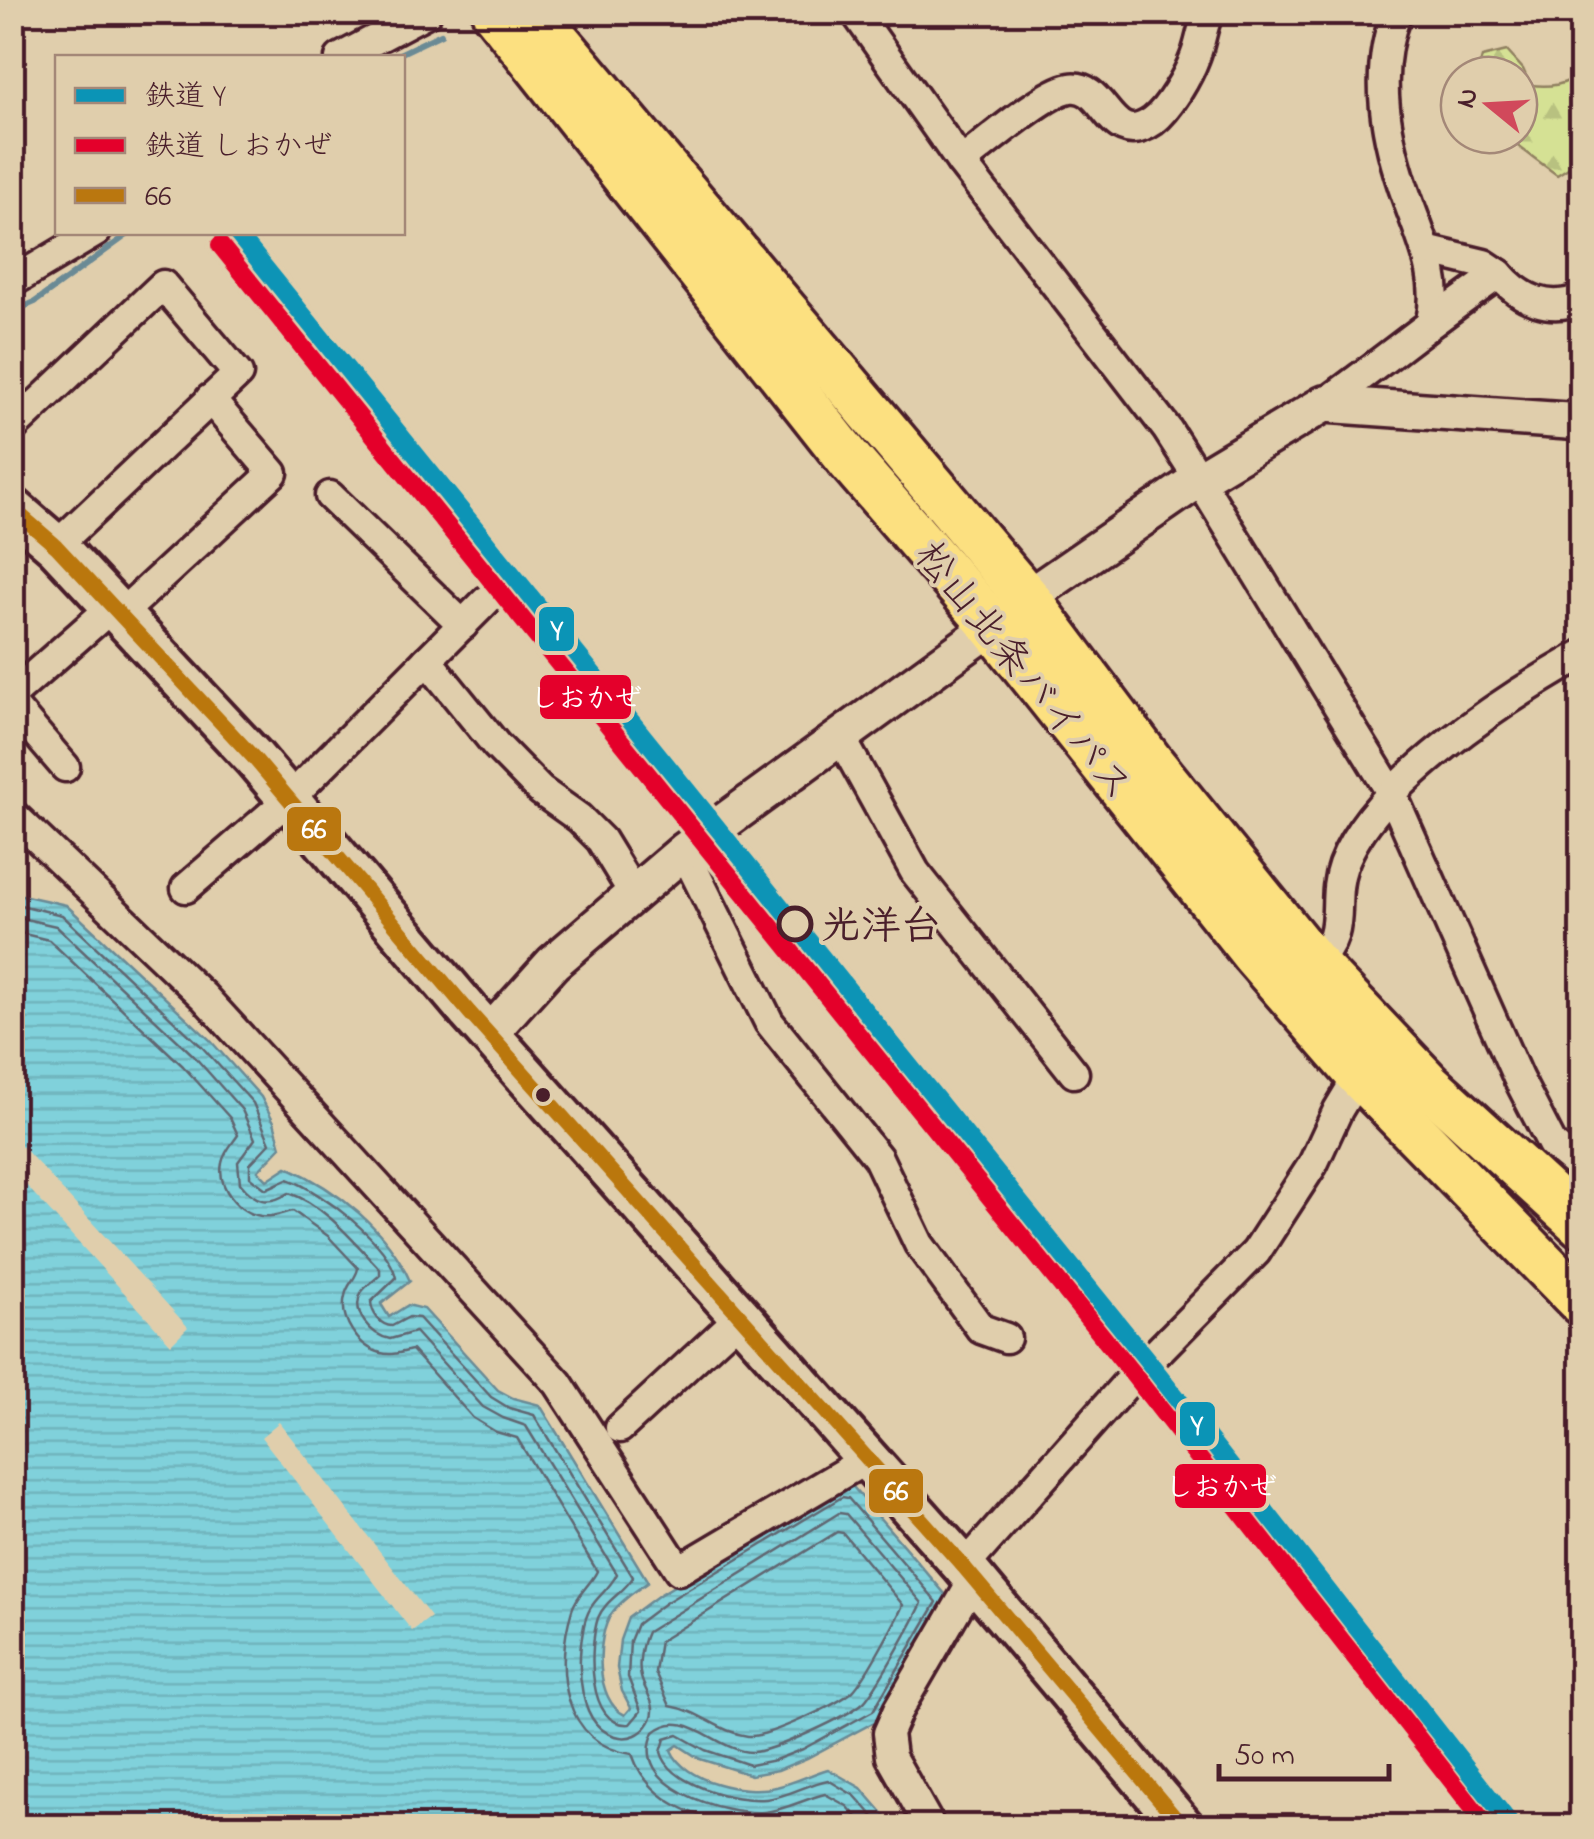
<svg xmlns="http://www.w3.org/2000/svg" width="1594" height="1839" viewBox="0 0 1594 1839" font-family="'Indie Flower','Klee One',sans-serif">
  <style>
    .forest { fill: url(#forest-firs); stroke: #908060; stroke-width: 2.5 }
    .water { fill: url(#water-rules); stroke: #6a8a95; stroke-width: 2.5 }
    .pier { fill: #e0ceac }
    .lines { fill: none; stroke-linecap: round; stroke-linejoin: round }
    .shore { stroke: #606671; stroke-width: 2.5 }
    .stream { stroke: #6a8a95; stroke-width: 6 }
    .minor-casing { stroke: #4a1f2b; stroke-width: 35 }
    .tertiary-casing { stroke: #4a1f2b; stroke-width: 42 }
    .secondary-casing { stroke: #4a1f2b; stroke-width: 48 }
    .trunk-casing { stroke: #4a1f2b; stroke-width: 52 }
    .minor { stroke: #e0ceac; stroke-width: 28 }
    .tertiary { stroke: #e0ceac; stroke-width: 35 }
    .secondary { stroke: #e0ceac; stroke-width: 40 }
    .trunk { stroke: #fce080; stroke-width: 45 }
    .bus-1-casing { stroke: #e0ceac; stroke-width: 22 }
    .bus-1 { stroke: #ba770f; stroke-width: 15 }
    .rail-1-casing { stroke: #e0ceac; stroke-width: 25 }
    .rail-2-casing { stroke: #e0ceac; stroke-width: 25 }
    .rail-1 { stroke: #0b94b6; stroke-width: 18 }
    .rail-2 { stroke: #e4002b; stroke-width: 18 }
    .stop-dot { fill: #e0ceac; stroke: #4a1f2b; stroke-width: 5 }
    .bus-dot { fill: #4a1f2b; stroke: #e0ceac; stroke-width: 4 }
    .labels { text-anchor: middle; stroke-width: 8; stroke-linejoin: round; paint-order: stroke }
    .street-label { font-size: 40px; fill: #4a1f2b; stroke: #e0ceac }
    .stop-label { font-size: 40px; font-weight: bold; fill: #4a1f2b; stroke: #e0ceac; text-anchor: start }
    .line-badge { stroke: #e0ceac; stroke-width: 4 }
    .badge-label { font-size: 28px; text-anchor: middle; font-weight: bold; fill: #fff }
  </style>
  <defs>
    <pattern id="forest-firs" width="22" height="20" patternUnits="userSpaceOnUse" patternTransform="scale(2.5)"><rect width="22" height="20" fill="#d5e194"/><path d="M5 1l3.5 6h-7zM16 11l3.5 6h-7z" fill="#b8c180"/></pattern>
    <pattern id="water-rules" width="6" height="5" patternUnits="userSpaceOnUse" patternTransform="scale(2.5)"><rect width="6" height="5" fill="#80d1db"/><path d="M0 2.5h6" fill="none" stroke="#70b3bc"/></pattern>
  </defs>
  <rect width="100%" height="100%" fill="#e0ceac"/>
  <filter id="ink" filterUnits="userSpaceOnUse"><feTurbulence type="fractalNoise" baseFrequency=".01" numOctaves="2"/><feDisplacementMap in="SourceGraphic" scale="20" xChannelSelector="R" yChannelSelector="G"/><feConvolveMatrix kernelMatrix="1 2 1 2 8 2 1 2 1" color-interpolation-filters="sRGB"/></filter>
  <g filter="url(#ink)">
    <path class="forest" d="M 1507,51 L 1523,69 L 1530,85 C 1551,87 1566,86 1581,72 L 1581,160 L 1557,175 L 1518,146 L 1510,135 L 1519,135 L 1519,75 L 1477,75 L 1482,57 Z"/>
    <path class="water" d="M 13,893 L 66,905 L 209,1039 L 261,1097 L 274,1122 L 281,1147 L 258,1171 L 267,1180 L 287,1167 C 337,1189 388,1230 410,1281 L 381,1304 L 389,1317 L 408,1305 L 424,1309 L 498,1390 L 513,1398 L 540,1405 L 648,1582 C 636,1591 621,1600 612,1613 C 595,1638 595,1701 625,1715 L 631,1708 L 622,1691 L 617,1668 L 620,1640 L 628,1618 L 659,1595 L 848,1481 L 951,1601 L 880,1719 L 807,1758 L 778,1770 L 751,1775 L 700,1759 L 678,1745 L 671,1750 C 684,1782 745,1795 776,1787 C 794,1783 811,1774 828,1769 L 861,1788 L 894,1826 L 13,1826 Z"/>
    <g class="pier">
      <path d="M 22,1146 L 188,1327 L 171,1344 L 13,1171 L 13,1155 Z"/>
      <path d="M 279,1422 L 431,1617 L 412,1631 L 261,1437 Z"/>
    </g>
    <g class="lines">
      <g class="shore">
        <path d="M 12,903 L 62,915 L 202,1047 L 253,1103 L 270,1143 L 250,1164 L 250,1177 L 266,1189 L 288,1179 C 321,1191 389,1243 396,1278 L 371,1302 C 372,1314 381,1326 392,1326 L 409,1317 L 419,1318 L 491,1397 L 509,1408 L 534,1415 L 633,1577 C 625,1592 605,1600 598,1618 C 589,1645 586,1728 630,1724 L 641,1711 L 628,1677 L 630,1641 L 637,1624 L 665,1603 L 842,1497 L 848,1498 L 937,1602 L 873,1711 L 803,1749 L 775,1760 L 750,1765 L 705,1750 L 678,1735 L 665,1739 L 661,1752 C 670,1785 735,1802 766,1799 C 788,1797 807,1784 828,1780 L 855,1796 L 882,1826"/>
        <path d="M 12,916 L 56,926 L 193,1055 L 242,1110 L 255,1139 L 238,1162 L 240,1183 C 255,1202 268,1206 289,1193 C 325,1205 354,1242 380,1269 L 380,1275 C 374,1281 365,1286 361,1293 C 351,1313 371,1335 390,1339 L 415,1332 L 483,1407 L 503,1418 L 526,1426 L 617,1574 C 605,1597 588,1598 583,1631 C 577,1663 576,1730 620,1737 C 630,1739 641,1734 647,1726 C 662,1707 645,1694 641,1677 C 637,1664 642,1643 647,1632 L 839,1513 L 846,1514 L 922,1603 C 915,1619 875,1691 864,1702 C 849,1716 772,1752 752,1752 C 717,1752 686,1705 654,1732 C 628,1787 724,1815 764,1812 C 786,1810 804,1799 825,1794 L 847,1806 L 865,1826"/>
        <path d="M 12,931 L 49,940 L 183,1066 L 230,1118 L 238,1135 C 232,1144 224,1152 222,1163 C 217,1187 238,1213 261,1216 C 273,1218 283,1213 293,1211 L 328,1236 L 358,1268 C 357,1278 347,1284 345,1296 C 339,1319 358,1347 381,1353 C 392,1356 402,1352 412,1350 L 473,1418 L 496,1432 L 517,1438 L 597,1571 C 591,1584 577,1594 572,1610 C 554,1668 562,1744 632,1754 C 648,1802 699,1820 746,1826"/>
        <path d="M 837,1532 L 843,1533 L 903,1605 C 896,1621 865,1679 853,1691 C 839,1704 766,1738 748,1736 C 718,1732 701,1711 670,1706 L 655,1672 L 660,1641 Z"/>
      </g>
      <g class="stream">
        <path d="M 391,58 L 441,34"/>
        <path d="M 12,312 L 35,302 L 131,232"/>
      </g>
      <g class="minor-casing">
        <g id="minor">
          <path d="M 855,12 L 961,162 L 1167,429 L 1199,479 L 1392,794 L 1518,1078 L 1552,1144 L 1582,1169"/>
          <path d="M 1397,12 C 1372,74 1386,141 1408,201 C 1422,241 1441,278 1431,321"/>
          <path d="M 340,58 L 427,12"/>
          <path d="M 961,162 C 984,145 1045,92 1070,88 C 1106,82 1109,152 1153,121 C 1169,109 1188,76 1195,57 C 1201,42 1202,26 1209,12"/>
          <path d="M 1426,250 L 1484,264 L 1499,274"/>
          <path d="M 12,282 L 96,232"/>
          <path d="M 1324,404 C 1384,361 1439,315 1499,274 C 1520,299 1550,313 1582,298"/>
          <path d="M 12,428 L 163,285 L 238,374 L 56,546"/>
          <path d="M 330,496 L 463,625"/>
          <path d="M 121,614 L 273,473 L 210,399"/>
          <path d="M 427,660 L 496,745 L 541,791 L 579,818 L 601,840 L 634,894"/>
          <path d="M 12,695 L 113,606"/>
          <path d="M 12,705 L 65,767"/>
          <path d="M 840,736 L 915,872 L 1074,1073"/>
          <path d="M 12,814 L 204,997 L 558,1383 L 679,1570 L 867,1459"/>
          <path d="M 684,851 L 769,1022 L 878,1158 L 919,1244 L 981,1329 L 1006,1338"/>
          <path d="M 186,888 L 289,799 L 486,601"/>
          <path d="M 1314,964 C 1350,931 1329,904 1343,865 C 1373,783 1508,697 1582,655"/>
          <path d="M 620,1428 L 741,1316"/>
          <path d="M 964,1567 L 1128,1382 L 1256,1252 L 1313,1164 L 1338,1110 L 1359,1075"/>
          <path d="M 930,1826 L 891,1757 L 888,1733 L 898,1710 L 974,1579"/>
        </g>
      </g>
      <g class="tertiary-casing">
        <path id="tertiary" d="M 489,1034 L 553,963 L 684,851 L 993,626 L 1027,598 L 1199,479 L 1324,404 L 1582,422"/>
      </g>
      <g class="secondary-casing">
        <path id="secondary" d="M 12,508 L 56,546 L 254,758 L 469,1012 L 964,1567 L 1182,1826"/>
      </g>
      <g class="trunk-casing">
        <g id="trunk">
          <path d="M 495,12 L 851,462 L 993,626 L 1254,954 L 1359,1075 L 1582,1303"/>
          <path d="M 533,12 L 1027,598 L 1151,763 L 1314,964 L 1428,1084 L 1582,1225"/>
        </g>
      </g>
      <use href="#minor" class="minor"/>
      <use href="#tertiary" class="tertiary"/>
      <use href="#secondary" class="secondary"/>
      <use href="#trunk" class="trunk"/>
      <g class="bus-1-casing">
        <path id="bus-1" d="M 12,508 L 56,546 L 254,758 L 469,1012 L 964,1567 L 1182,1826"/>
      </g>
      <use href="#bus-1" class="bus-1"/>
      <g class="rail-1-casing">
        <path id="rail-1" d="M 236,232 L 1148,1361 L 1512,1826"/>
      </g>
      <g class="rail-2-casing">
        <path id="rail-2" d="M 220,245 L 1132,1373 L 1487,1826"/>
      </g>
      <use href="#rail-1" class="rail-1"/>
      <use href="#rail-2" class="rail-2"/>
    </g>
  </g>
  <circle class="stop-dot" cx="795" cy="924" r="16"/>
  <circle class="bus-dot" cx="543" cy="1095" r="9"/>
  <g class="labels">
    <g class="street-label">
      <text transform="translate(1025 670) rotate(51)" y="14">松山北条バイパス</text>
    </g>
    <g class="stop-label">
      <text x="821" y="938">光洋台</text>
    </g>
  </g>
  <g class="line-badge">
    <rect x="537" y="605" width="39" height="48" rx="10" fill="#0b94b6"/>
    <rect x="538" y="673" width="95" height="48" rx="10" fill="#e4002b"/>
    <rect x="285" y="805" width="58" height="48" rx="10" fill="#ba770f"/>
    <rect x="1178" y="1400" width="39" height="48" rx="10" fill="#0b94b6"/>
    <rect x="1173" y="1462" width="95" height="48" rx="10" fill="#e4002b"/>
    <rect x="867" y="1467" width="58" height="48" rx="10" fill="#ba770f"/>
  </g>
  <g class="badge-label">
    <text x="557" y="639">Y</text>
    <text x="586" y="707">しおかぜ</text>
    <text x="314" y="838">66</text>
    <text x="1197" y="1434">Y</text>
    <text x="1221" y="1496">しおかぜ</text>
    <text x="896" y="1500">66</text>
  </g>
  <rect width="1594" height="1839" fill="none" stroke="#e0ceac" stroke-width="50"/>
  <rect x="25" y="25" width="1544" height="1789" fill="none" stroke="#4a1f2b" stroke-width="4" filter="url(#ink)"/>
  <rect x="55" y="55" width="350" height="180" fill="#e0ceac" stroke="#a48878" stroke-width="2.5"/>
  <rect x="75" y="88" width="50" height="15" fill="#0b94b6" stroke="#a48878" stroke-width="2.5"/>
  <text x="145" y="105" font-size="30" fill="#4a1f2b">鉄道 Y</text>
  <rect x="75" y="138" width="50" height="15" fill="#e4002b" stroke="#a48878" stroke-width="2.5"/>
  <text x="145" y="155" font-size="30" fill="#4a1f2b">鉄道 しおかぜ</text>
  <rect x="75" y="188" width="50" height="15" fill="#ba770f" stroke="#a48878" stroke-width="2.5"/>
  <text x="145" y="205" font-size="30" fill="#4a1f2b">66</text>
  <g transform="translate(1489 105) rotate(288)"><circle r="48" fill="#e0ceac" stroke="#a48878" stroke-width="2.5"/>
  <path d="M0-8L18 38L0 25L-18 38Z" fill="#d1495b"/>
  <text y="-15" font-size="28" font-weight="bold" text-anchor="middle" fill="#4a1f2b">N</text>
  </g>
  <path d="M1219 1764v15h170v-15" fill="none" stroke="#4a1f2b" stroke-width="5"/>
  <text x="1234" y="1764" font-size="30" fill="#4a1f2b" stroke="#e0ceac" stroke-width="8" paint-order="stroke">50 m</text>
</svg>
